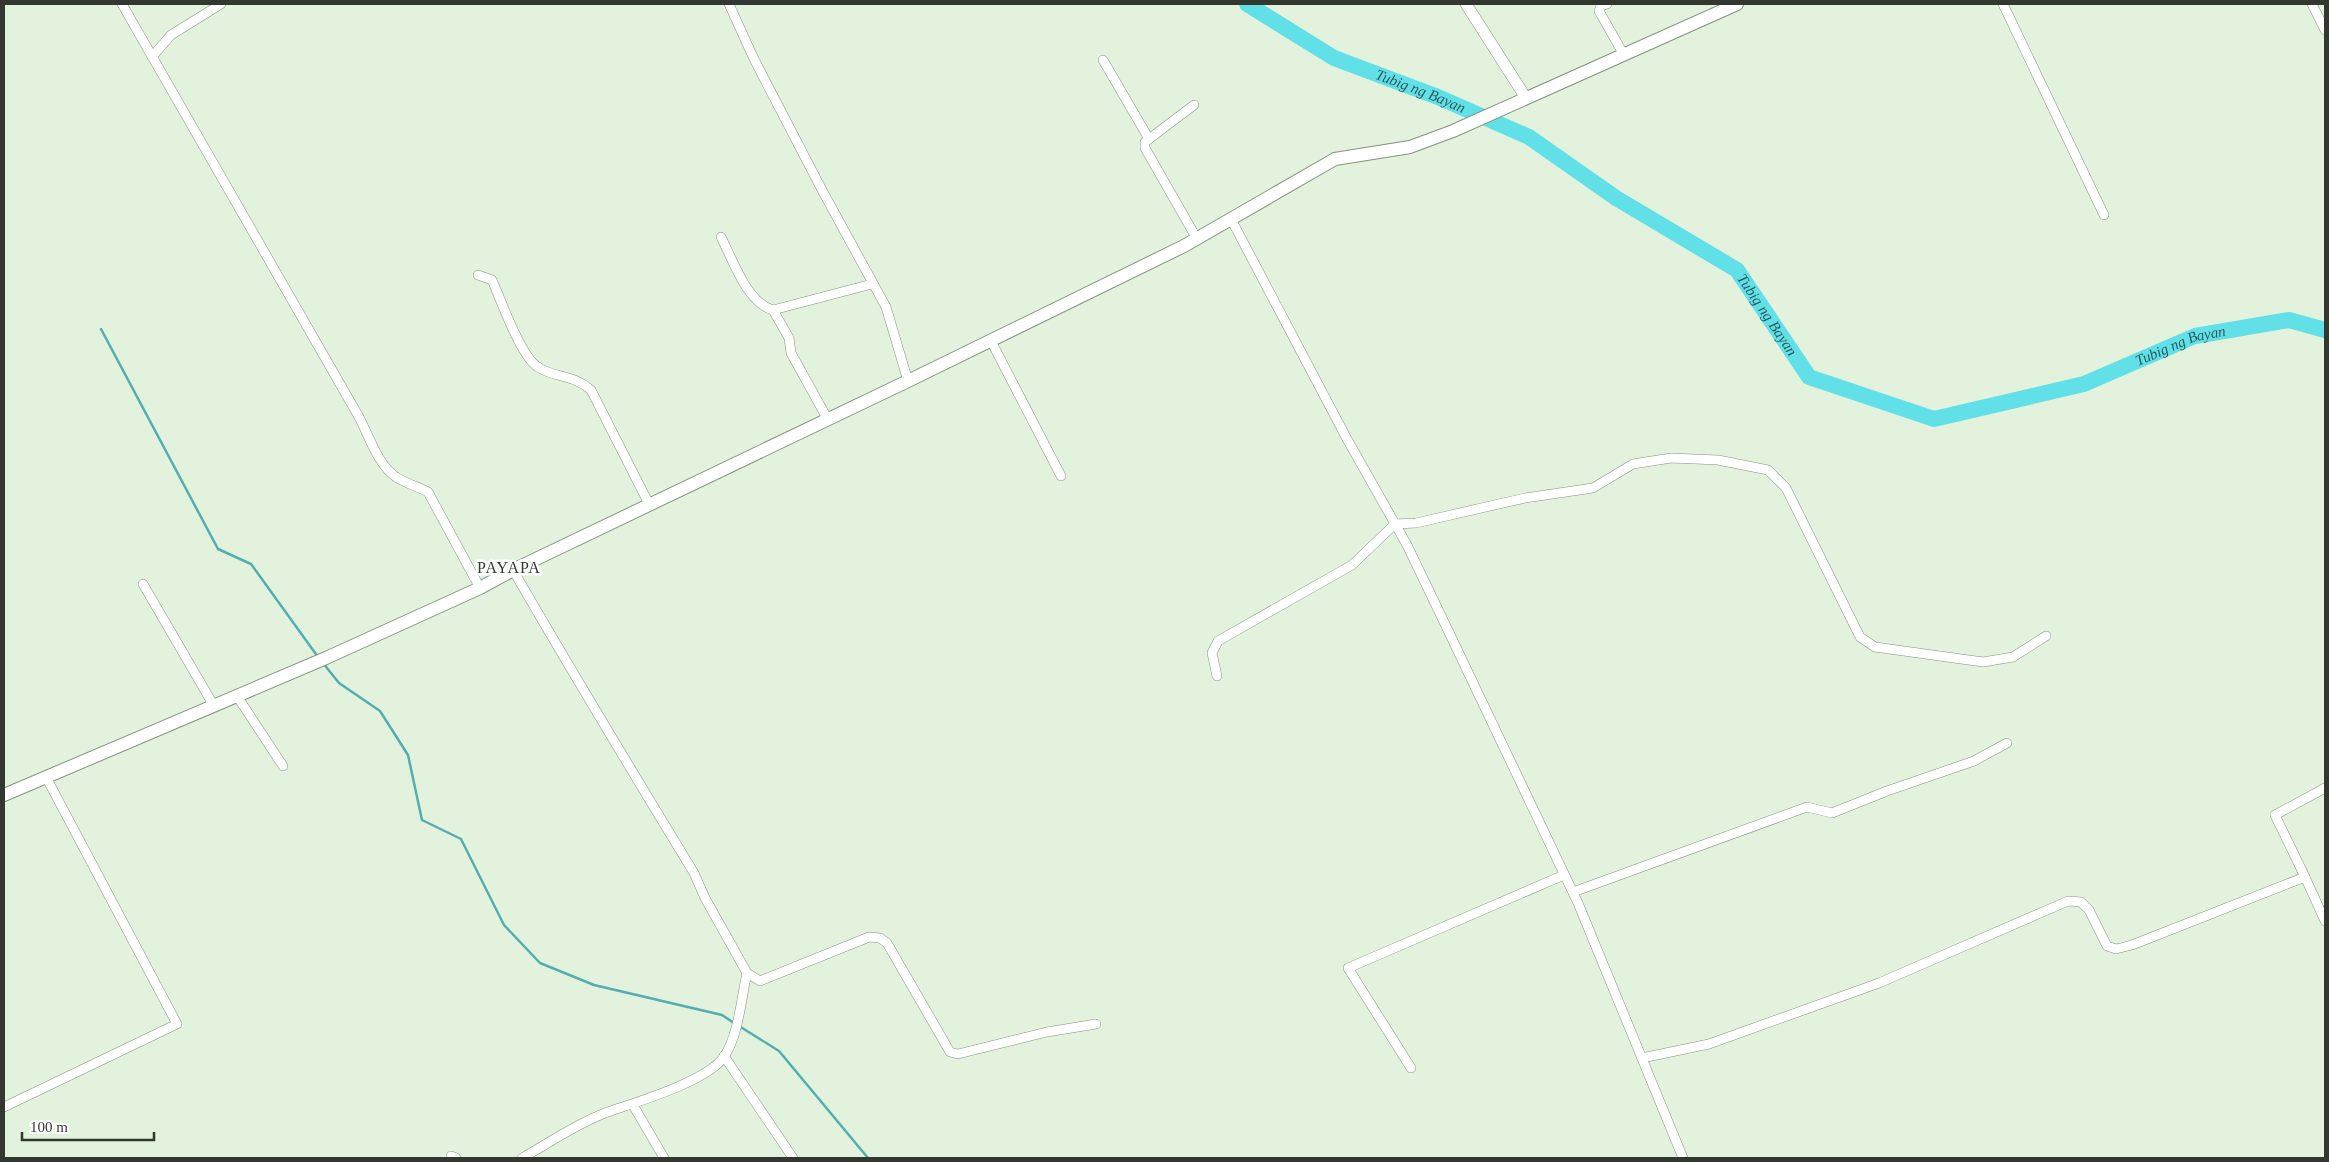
<svg xmlns="http://www.w3.org/2000/svg" width="2329" height="1162" viewBox="0 0 2329 1162" font-family="Georgia,serif">
  <style>
    .lines { fill: none; stroke-linecap: round; stroke-linejoin: round }
    .stream { stroke: #54aeb0; stroke-width: 2.5 }
    .river { stroke: #62e0e7; stroke-width: 16 }
    .minor-casing { stroke: #859380; stroke-width: 10 }
    .tertiary-casing { stroke: #859380; stroke-width: 12 }
    .secondary-casing { stroke: #859380; stroke-width: 14 }
    .minor { stroke: #fff; stroke-width: 9 }
    .tertiary { stroke: #fff; stroke-width: 11 }
    .secondary { stroke: #fff; stroke-width: 12 }
    .labels { text-anchor: middle; stroke-width: 5; stroke-linejoin: round; paint-order: stroke }
    .water-label { font-size: 15px; font-style: italic; fill: #275c5f; stroke: #fff }
    .quarter-label { font-size: 16px; letter-spacing: 1px; fill: #323830; stroke: #fff }
  </style>
  <rect width="100%" height="100%" fill="#e2f2dd"/>
  <g class="lines">
    <g class="stream">
      <path d="M 101,329 L 218,549 L 251,564 L 318,657"/>
      <path d="M 323,663 L 339,683 L 380,711 L 408,755 L 422,820 L 461,839 L 504,925 L 540,963 L 594,985 L 722,1015 L 734,1023"/>
      <path d="M 739,1026 L 779,1051 L 868,1158"/>
    </g>
    <path class="river" id="s1" d="M 1247,4 L 1334,58 L 1438,97 L 1529,137 L 1616,198 L 1737,270 L 1809,377 L 1934,419 L 2084,384 L 2195,336 L 2289,320 L 2325,330"/>
    <g class="minor-casing">
      <g id="minor">
        <path d="M 122,4 L 359,417 C 369,436 378,465 396,477 C 403,482 418,487 428,492 L 480,588"/>
        <path d="M 729,4 L 754,59 L 822,190 L 886,307 L 908,381"/>
        <path d="M 1607,4 L 1601,6 L 1599,11 L 1624,55"/>
        <path d="M 2003,4 L 2104,215"/>
        <path d="M 2312,4 L 2325,30"/>
        <path d="M 152,57 L 171,35 L 221,4"/>
        <path d="M 1103,60 L 1149,139"/>
        <path d="M 1194,105 L 1145,142 L 1145,148 L 1197,239"/>
        <path d="M 1231,219 L 1347,439 L 1407,545 L 1445,624 L 1578,903 L 1683,1158"/>
        <path d="M 721,237 C 733,260 747,303 773,310 L 872,284"/>
        <path d="M 478,275 L 492,280 C 501,300 521,357 538,367 C 554,378 573,374 591,390 L 649,504"/>
        <path d="M 773,310 L 789,338 L 791,353 L 827,418"/>
        <path d="M 991,341 L 1061,476"/>
        <path d="M 513,570 C 572,672 633,773 694,873 L 705,898 L 747,973 L 760,981 L 869,937 L 880,938 L 887,943 L 950,1052 L 958,1054 L 1047,1032 L 1096,1024"/>
        <path d="M 143,584 L 214,706"/>
        <path d="M 1217,676 L 1212,653 L 1218,641 L 1352,565 L 1395,524 L 1416,523 L 1525,498 L 1593,488 L 1633,464 L 1671,458 L 1718,460 L 1768,470 L 1786,488 L 1860,637 L 1875,647 L 1983,662 L 2013,657 L 2046,636"/>
        <path d="M 237,696 L 283,766"/>
        <path d="M 2305,877 L 2275,815 L 2325,788"/>
        <path d="M 1573,892 L 1807,807 L 1832,813 L 1887,791 L 1974,761 L 2007,743"/>
        <path d="M 724,1056 L 793,1158"/>
        <path d="M 1642,1058 L 1709,1044 L 1879,983 L 2068,901 L 2081,902 L 2089,910 L 2107,946 L 2116,949 L 2132,945 L 2305,877 L 2325,921"/>
        <path d="M 1411,1068 L 1348,968 L 1564,875"/>
        <path d="M 633,1105 L 664,1158"/>
        <path d="M 4,1107 L 177,1024 L 46,777"/>
        <path d="M 451,1156 L 456,1158"/>
        <path d="M 522,1158 C 549,1143 576,1124 605,1113 C 636,1102 706,1082 724,1057 C 739,1034 741,999 747,973"/>
      </g>
    </g>
    <g class="tertiary-casing">
      <path id="tertiary" d="M 1466,4 L 1526,98"/>
    </g>
    <g class="secondary-casing">
      <path id="secondary" d="M 4,795 L 326,658 L 480,588 L 513,570 L 908,381 L 1184,246 L 1335,159 L 1410,147 L 1453,131 L 1737,4"/>
    </g>
    <use href="#minor" class="minor"/>
    <use href="#tertiary" class="tertiary"/>
    <use href="#secondary" class="secondary"/>
  </g>
  <g class="labels">
    <g class="water-label">
      <text dy="5" stroke="none"><textPath href="#s1" startOffset="195">Tubig ng Bayan</textPath></text>
      <text dy="5" stroke="none"><textPath href="#s1" startOffset="614">Tubig ng Bayan</textPath></text>
      <text dy="5" stroke="none"><textPath href="#s1" startOffset="1079">Tubig ng Bayan</textPath></text>
    </g>
    <g class="quarter-label">
      <text x="509" y="573">PAYAPA</text>
    </g>
  </g>
  <rect width="2329" height="1162" fill="none" stroke="#323830" stroke-width="10"/>
  <path d="M22 1132v8h132v-8" fill="none" stroke="#323830" stroke-width="2.5"/>
  <text x="30" y="1132" font-size="15" fill="#323830" stroke="#ffffff" stroke-width="4" paint-order="stroke">100 m</text>
</svg>
